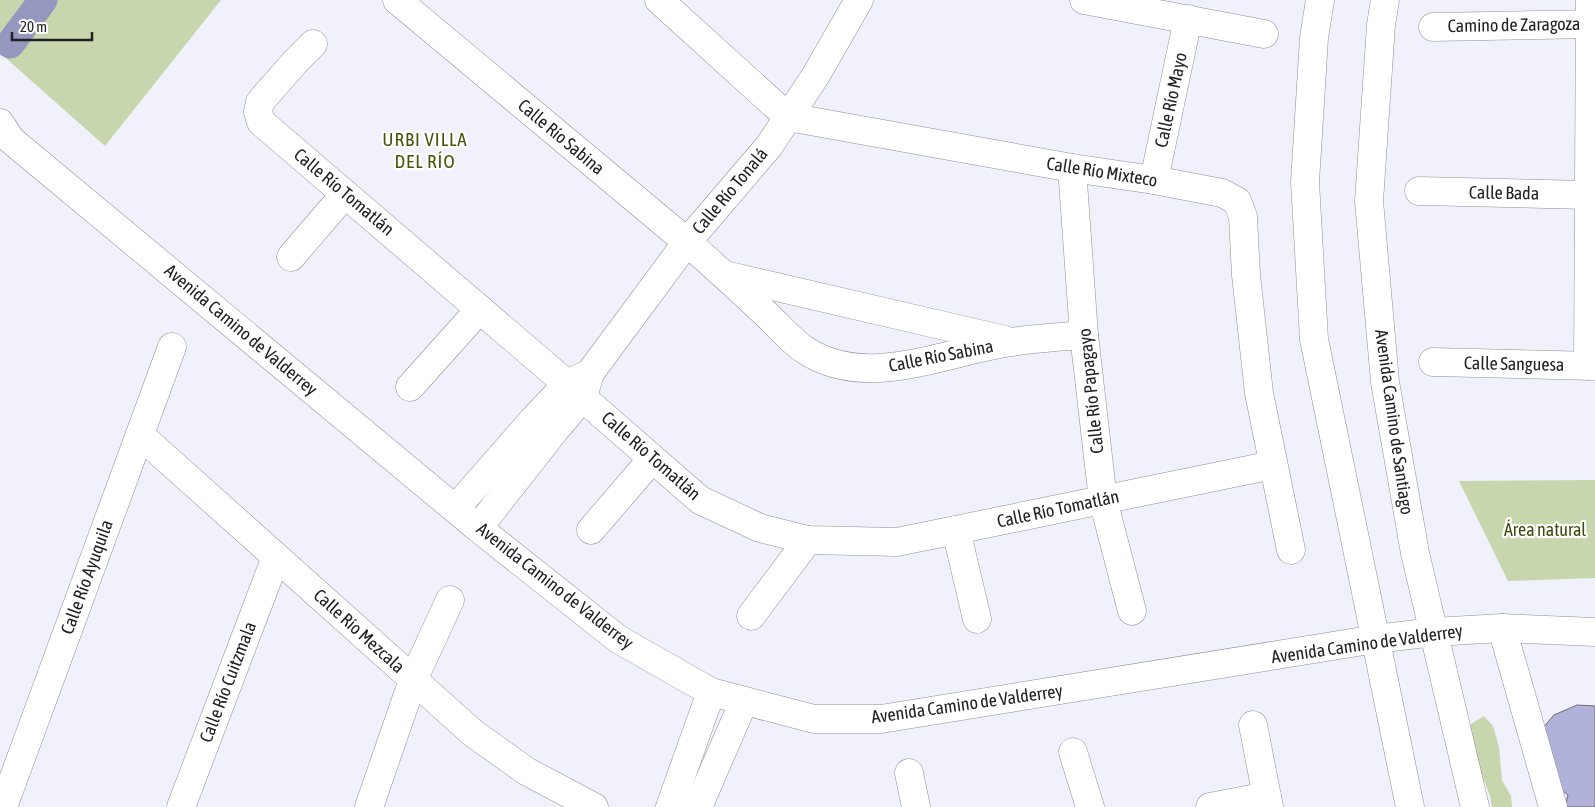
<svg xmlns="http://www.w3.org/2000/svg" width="1595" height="807" viewBox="0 0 1595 807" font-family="'Asap Condensed',sans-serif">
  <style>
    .green { fill: #c8d6ae }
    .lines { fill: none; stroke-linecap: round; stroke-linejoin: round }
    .canal { stroke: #9597be; stroke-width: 29 }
    .building { fill: #b0b2da; stroke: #6c6c75 }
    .minor-casing { stroke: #8e8f98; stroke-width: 29 }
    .minor { stroke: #fff; stroke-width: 28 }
    .labels { text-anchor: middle; stroke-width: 4.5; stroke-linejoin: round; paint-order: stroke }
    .street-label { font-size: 18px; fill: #212125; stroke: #fff }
    .park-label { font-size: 18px; fill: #3a4a0a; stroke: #fff }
    .neighbourhood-label { font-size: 19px; letter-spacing: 1px; fill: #425608; stroke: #fff }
  </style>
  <rect width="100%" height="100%" fill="#f1f1fc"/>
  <g class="green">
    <path d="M 0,0 L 221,0 L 105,146 L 0,53 Z"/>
    <path d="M 1595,480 L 1595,578 L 1508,581 L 1459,481 Z"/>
    <path d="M 1484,716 L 1493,726 L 1499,747 L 1502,780 L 1511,796 L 1512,807 L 1492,807 L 1490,796 L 1471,746 L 1471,724 Z"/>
  </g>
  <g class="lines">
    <path class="canal" d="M 10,44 L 43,0"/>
  </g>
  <path class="building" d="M 1577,705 L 1595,706 L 1595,807 L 1565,807 L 1568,795 L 1547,779 L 1541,730 L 1554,715 Z"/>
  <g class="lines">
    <g class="minor-casing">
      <g id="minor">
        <path d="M 397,0 L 687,242 C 714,266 740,289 766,314 C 778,325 791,341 805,350 C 867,391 946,351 1012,342 C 1036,338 1060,337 1084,335"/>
        <path d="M 659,0 L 788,117 L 1072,168 L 1154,180 L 1222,193 L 1237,201 L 1243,217 L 1246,275 L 1259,393 L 1291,550"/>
        <path d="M 1084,0 L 1264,34"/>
        <path d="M 1320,0 L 1314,38 L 1305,182 L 1314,339 L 1410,807"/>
        <path d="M 1385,0 L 1381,25 L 1369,201 L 1385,382 L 1415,553 L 1475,807"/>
        <path d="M 1433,27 L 1595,24"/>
        <path d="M 313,44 L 295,62 L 260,102 L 258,112 L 261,122 L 567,384 L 700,500 L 760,528 L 808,540 L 897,542 L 1273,465"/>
        <path d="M 0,123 L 11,140 L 478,528 L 618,639 L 711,692 L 814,719 L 881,719 L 1376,639 L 1434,632 L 1502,628 L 1595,632"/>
        <path d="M 1072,168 L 1084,335 L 1103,500 L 1132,611"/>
        <path d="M 1154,180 L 1188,19"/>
        <path d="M 1419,191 L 1589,195"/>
        <path d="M 291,257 L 345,194"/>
        <path d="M 725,275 L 1005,340"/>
        <path d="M 1433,362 L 1595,366"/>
        <path d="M 1588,366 L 1590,0"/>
        <path d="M 410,387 L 480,309"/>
        <path d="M 140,435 L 473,733 L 526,771 L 594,807"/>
        <path d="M 456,508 L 533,420 L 567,384 L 584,376"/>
        <path d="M 478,528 L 555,430 L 583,397 L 590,373 L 687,242 L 769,146 L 816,75 L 859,0"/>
        <path d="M 591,530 L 652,459"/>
        <path d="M 956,530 L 977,619"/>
        <path d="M 751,616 L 808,540"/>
        <path d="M 1502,628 L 1553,807"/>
        <path d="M 1253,725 L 1269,807"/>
        <path d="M 1073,752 L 1090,807"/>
        <path d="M 909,773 L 916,807"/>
        <path d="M 3,807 L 172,347"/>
        <path d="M 181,807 L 276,557"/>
        <path d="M 369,807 L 413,680 L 450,600"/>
        <path d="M 670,807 L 711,692"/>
        <path d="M 698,807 L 744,701"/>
        <path d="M 1210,807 L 1267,796"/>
      </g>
    </g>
    <use href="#minor" class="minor"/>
  </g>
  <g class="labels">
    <g class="street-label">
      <text transform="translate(1514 25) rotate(-1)" y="6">Camino de Zaragoza</text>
      <text transform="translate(1171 100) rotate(-78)" y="6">Calle Río Mayo</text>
      <text transform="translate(561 137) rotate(40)" y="6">Calle Río Sabina</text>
      <text transform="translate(1102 172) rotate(9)" y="6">Calle Río Mixteco</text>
      <text transform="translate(730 191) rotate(-50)" y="6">Calle Río Tonalá</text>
      <text transform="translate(344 192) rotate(40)" y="6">Calle Río Tomatlán</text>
      <text transform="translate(1504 193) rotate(1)" y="6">Calle Bada</text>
      <text transform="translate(241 330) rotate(40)" y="6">Avenida Camino de Valderrey</text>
      <text transform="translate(941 356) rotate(-11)" y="6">Calle Río Sabina</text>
      <text transform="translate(1514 364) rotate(1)" y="6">Calle Sanguesa</text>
      <text transform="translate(1091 391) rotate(-96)" y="6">Calle Río Papagayo</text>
      <text transform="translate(1394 422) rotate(82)" y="6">Avenida Camino de Santiago</text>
      <text transform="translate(651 456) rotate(41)" y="6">Calle Río Tomatlán</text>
      <text transform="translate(1058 509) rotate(-12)" y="6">Calle Río Tomatlán</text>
      <text transform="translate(87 577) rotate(-70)" y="6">Calle Río Ayuquila</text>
      <text transform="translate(555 586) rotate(38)" y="6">Avenida Camino de Valderrey</text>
      <text transform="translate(359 631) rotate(42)" y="6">Calle Río Mezcala</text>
      <text transform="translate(1367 644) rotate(-8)" y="6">Avenida Camino de Valderrey</text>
      <text transform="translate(228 682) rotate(-69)" y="6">Calle Río Cuitzmala</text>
      <text transform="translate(967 704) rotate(-8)" y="6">Avenida Camino de Valderrey</text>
    </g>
    <g class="park-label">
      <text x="1545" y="536">Área natural</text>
    </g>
    <g class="neighbourhood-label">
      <text x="425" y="146">URBI VILLA<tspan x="425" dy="22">DEL RÍO</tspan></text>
    </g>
  </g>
  <path d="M12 32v8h80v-8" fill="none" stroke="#212125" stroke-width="2.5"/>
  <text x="20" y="32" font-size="15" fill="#212125" stroke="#ffffff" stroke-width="4" paint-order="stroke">20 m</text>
</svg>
